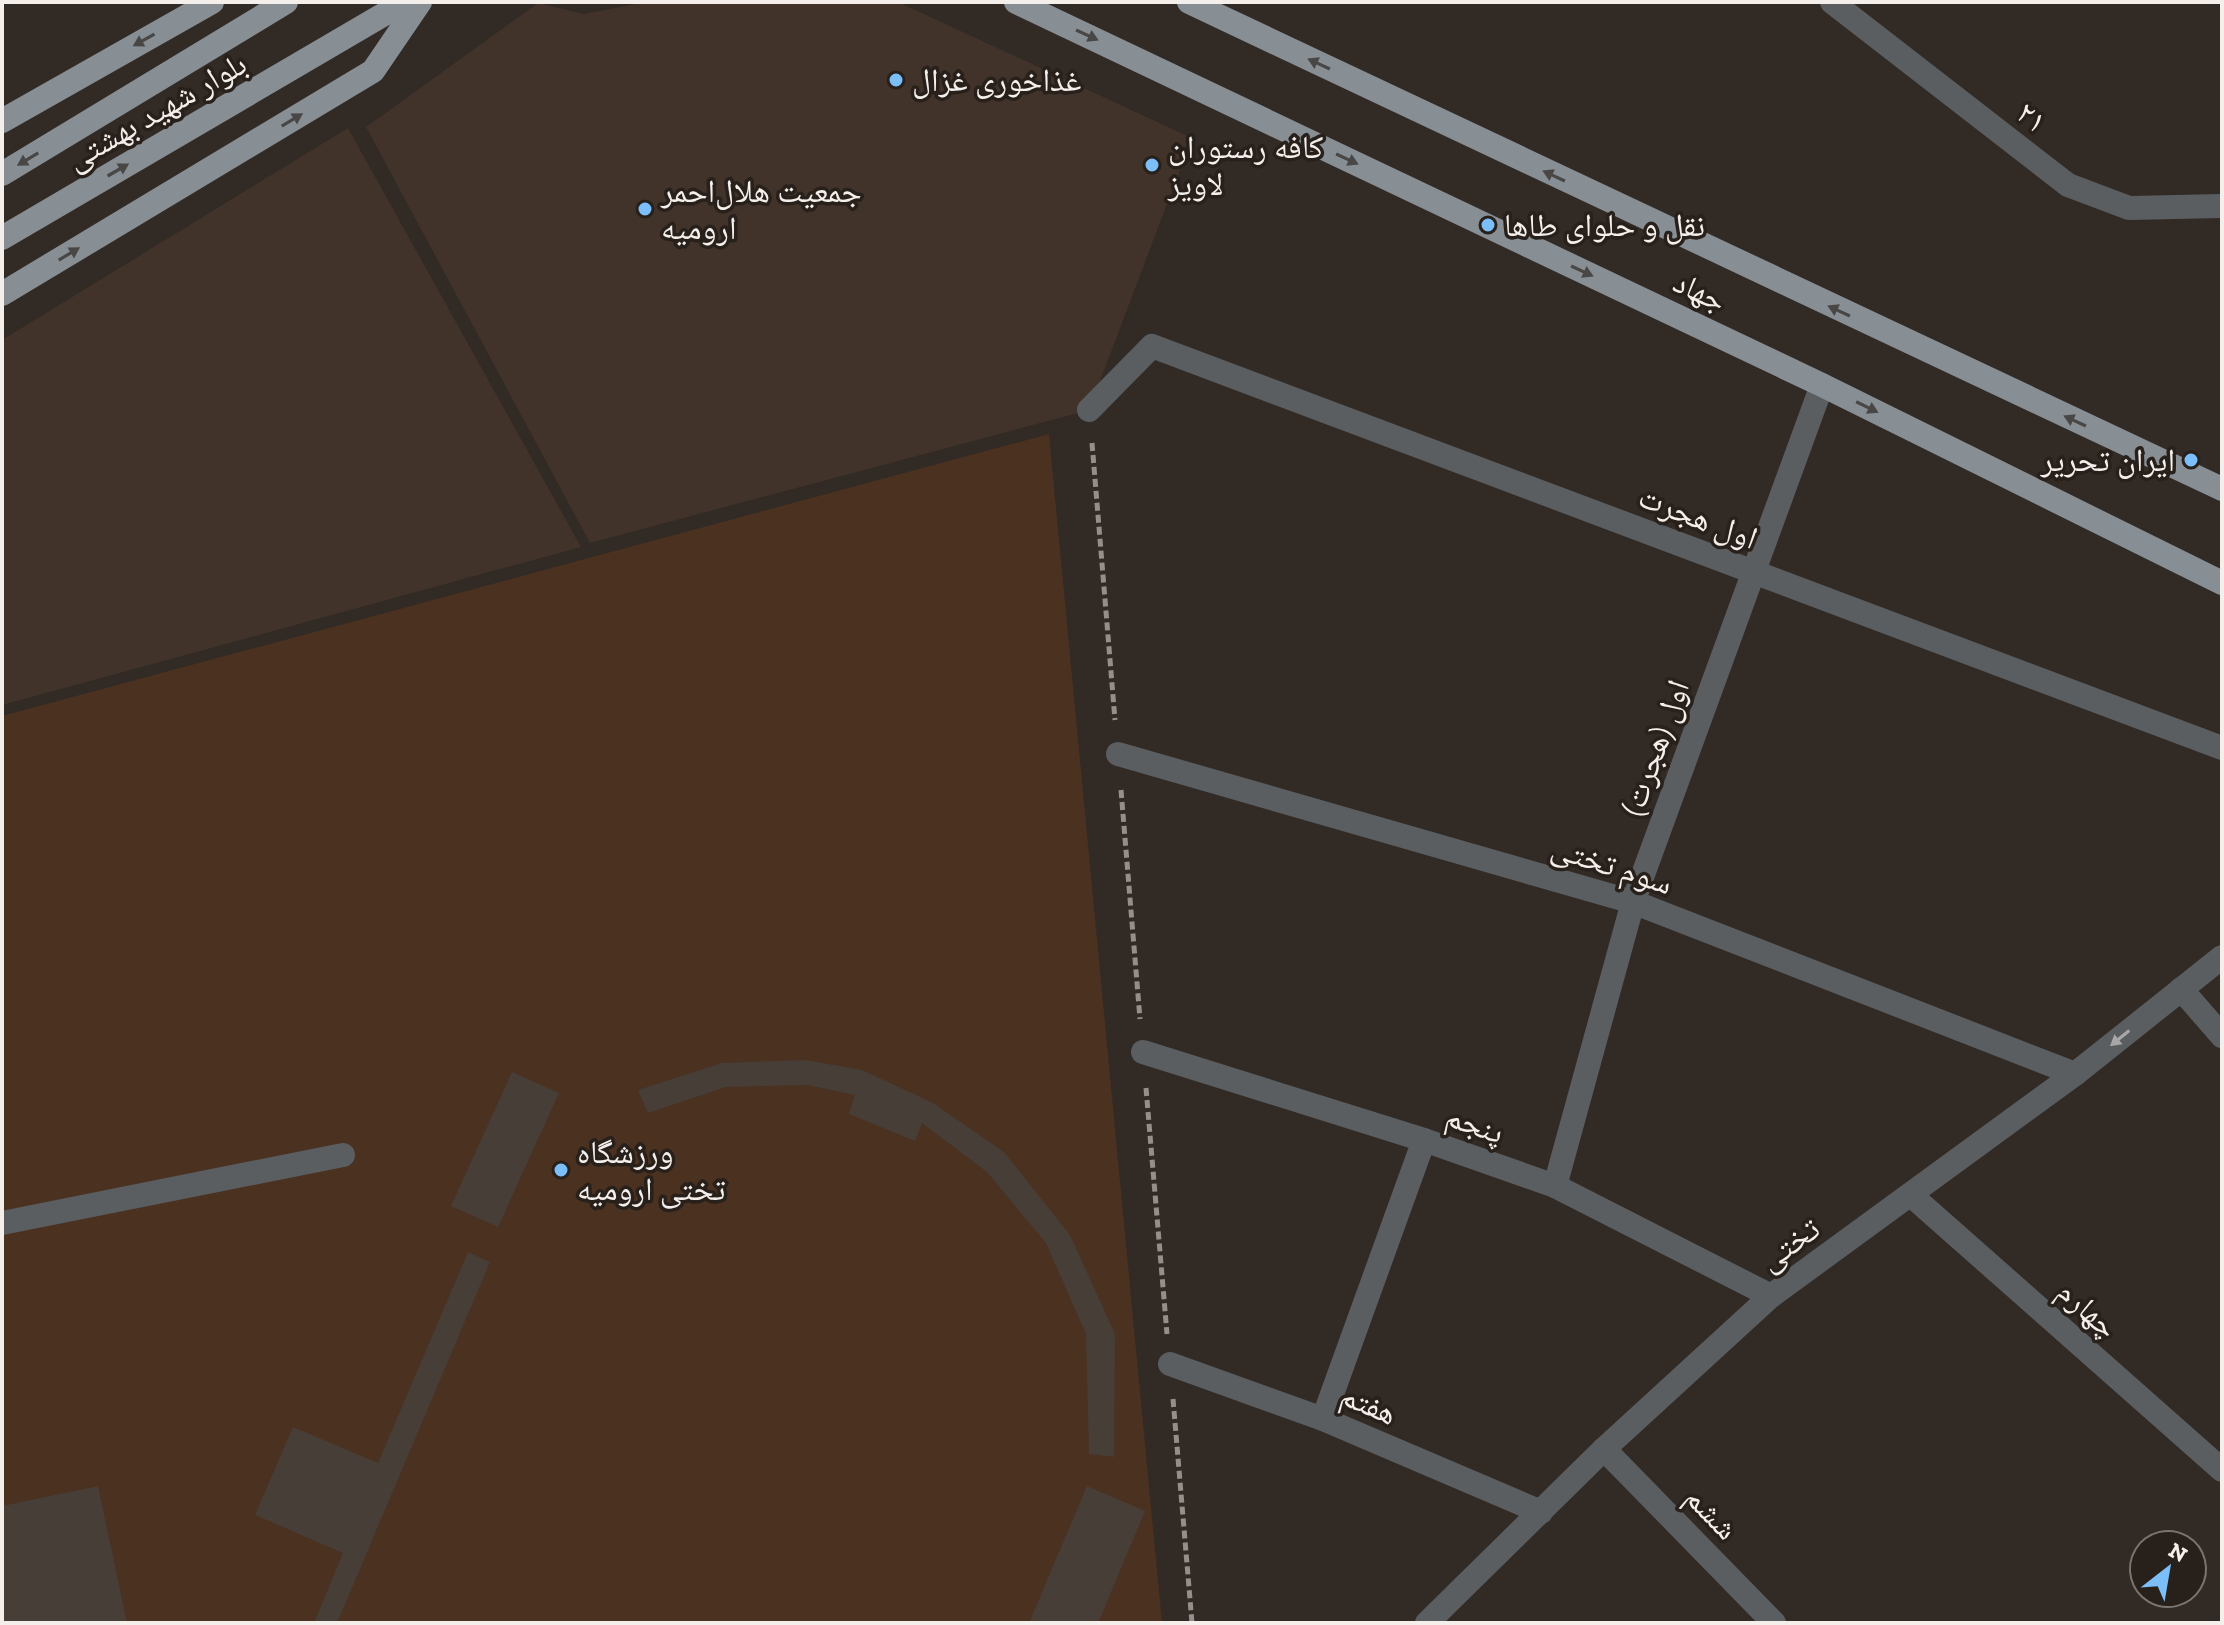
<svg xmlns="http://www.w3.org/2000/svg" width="2224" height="1625" viewBox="0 0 2224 1625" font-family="'Zilla Slab','Noto Naskh Arabic',serif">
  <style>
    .built { fill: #413329 }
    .green { fill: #4a3120 }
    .building { fill: #473e38 }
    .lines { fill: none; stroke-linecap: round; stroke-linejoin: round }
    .path { stroke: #958e8a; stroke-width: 5; stroke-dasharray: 8 4; stroke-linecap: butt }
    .service { stroke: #5a5e61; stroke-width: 24 }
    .minor { stroke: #5a5e61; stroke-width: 24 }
    .primary { stroke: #878f95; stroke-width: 24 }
    .oneway { fill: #494746 }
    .oneway2 { fill: #a8a6a6 }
    .poi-dot { fill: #7bbef9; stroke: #28201b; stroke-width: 3 }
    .labels { text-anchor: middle; stroke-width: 7; stroke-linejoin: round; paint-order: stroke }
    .poi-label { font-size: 32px; fill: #f5efec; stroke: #28201b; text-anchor: start }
    .street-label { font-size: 32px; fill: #f5efec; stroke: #28201b }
  </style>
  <rect width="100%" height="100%" fill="#322a25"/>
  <g class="built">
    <path d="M 646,2 L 898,2 L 1192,138 L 1089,410 L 590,543 L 366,127 L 538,3 L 584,14 Z"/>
    <path d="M 348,128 L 581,547 L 2,705 L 2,340 Z"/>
  </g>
  <path class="green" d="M 1049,434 L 1162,1623 L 2,1623 L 2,716 Z"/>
  <g class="building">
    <path d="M 805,1060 L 862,1070 L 933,1103 L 1004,1152 L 1070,1235 L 1115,1334 L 1114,1457 L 1089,1454 L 1086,1334 L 1046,1243 L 987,1172 L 922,1123 L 915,1141 L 849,1114 L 855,1095 L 808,1085 L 726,1087 L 648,1113 L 638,1090 L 722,1063 Z"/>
    <path d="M 512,1072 L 559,1093 L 498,1227 L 451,1206 Z"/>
    <path d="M 468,1252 L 490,1262 L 337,1623 L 314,1623 L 343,1553 L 255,1515 L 293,1427 L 378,1463 Z"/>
    <path d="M 98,1486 L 127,1623 L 2,1623 L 2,1506 Z"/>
    <path d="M 1087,1486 L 1145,1511 L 1098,1623 L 1029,1623 Z"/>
  </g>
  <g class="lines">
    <g class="path">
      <path d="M 1092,443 L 1115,720"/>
      <path d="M 1121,790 L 1140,1019"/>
      <path d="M 1146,1088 L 1167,1334"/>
      <path d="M 1173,1399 L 1192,1623"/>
    </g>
    <path class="service" d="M 2,1223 L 343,1155"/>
    <g class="minor">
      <path d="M 1832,2 L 2068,185 L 2129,208 L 2222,206"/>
      <path d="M 1089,410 L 1152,346 L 2222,748"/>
      <path d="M 1118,754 L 1633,902 L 2075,1074"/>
      <path d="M 2181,989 L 2222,1036"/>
      <path d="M 1143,1052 L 1424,1140 L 1555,1186 L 1771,1296"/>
      <path d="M 1555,1186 L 1633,902 L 1822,385"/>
      <path d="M 1912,1196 L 2222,1470"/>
      <path d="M 1170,1364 L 1323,1419 L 1541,1512"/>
      <path d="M 1323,1419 L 1424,1140"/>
      <path d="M 1604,1449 L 1774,1623"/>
      <path d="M 1427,1623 L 1604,1449 L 1771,1296 L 2075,1074 L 2222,957"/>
    </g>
    <g class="primary">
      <path d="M 1016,2 L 1822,385 L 2222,583"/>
      <path d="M 1189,2 L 2222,489"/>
      <path d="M 2,121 L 212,2"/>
      <path d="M 2,174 L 286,2"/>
      <path d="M 2,238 L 405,2"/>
      <path d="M 2,294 L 373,71 L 420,2"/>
    </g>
  </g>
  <defs><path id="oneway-solid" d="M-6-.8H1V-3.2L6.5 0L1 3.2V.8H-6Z" transform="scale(2)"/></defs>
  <g class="oneway">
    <use href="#oneway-solid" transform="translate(1087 35) rotate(25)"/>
    <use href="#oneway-solid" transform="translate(144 40) rotate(151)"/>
    <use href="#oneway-solid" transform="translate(1319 64) rotate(-155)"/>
    <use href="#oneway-solid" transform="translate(292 120) rotate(-31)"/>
    <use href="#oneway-solid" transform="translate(28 159) rotate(149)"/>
    <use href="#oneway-solid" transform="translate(1347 159) rotate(25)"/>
    <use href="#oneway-solid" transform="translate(118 170) rotate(-30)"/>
    <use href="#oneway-solid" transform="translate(1554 176) rotate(-155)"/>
    <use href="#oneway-solid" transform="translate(69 254) rotate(-31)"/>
    <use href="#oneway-solid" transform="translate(1582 271) rotate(25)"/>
    <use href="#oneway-solid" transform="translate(1839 311) rotate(-155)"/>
    <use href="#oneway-solid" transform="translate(1867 407) rotate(26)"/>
    <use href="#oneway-solid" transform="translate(2075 421) rotate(-155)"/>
  </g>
  <use class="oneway2" href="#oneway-solid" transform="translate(2120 1038) rotate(141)"/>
  <g class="poi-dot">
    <circle cx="896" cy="80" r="8"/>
    <circle cx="1152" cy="165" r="8"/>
    <circle cx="645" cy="209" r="8"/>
    <circle cx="1488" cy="225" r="8"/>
    <circle cx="2191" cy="460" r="8"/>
    <circle cx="561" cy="1170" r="8"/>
  </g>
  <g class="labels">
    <g class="poi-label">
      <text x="912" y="91">غذاخوری غزال</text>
      <text x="1168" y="158">کافه رستوران<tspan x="1168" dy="37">لاویز</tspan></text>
      <text x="661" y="202">جمعیت هلال‌احمر<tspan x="661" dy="37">ارومیه</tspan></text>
      <text x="1504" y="236">نقل و حلوای طاها</text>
      <text x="2175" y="471" text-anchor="end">ایران تحریر</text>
      <text x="577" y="1163">ورزشگاه<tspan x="577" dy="37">تختی ارومیه</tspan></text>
    </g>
    <g class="street-label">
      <text transform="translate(156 111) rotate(-30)" y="11">بلوار شهید بهشتی</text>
      <text transform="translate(2032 117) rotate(38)" y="11">۲۱</text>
      <text transform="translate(1700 291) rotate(25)" y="11">جهاد</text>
      <text transform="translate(1698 517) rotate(21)" y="11">اول هجرت</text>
      <text transform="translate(1655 748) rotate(-70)" y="11">اول (هجرت)</text>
      <text transform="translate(1612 865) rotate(18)" y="11">سوم تختی</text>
      <text transform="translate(1475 1124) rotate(19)" y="11">پنجم</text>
      <text transform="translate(1789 1244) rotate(-36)" y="11">تختی</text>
      <text transform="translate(2088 1309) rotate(42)" y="11">چهارم</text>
      <text transform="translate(1369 1404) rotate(23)" y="11">هفتم</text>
      <text transform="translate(1712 1513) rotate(46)" y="11">ششم</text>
    </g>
  </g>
  <rect width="2224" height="1625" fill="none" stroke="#f5efec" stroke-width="8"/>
  <g transform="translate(2168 1569) rotate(31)"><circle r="38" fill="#28201b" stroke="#7a736f" stroke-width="2"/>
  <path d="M0-6L14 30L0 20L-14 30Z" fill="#7bbef9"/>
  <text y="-12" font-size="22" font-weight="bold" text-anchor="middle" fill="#f5efec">N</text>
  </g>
</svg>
